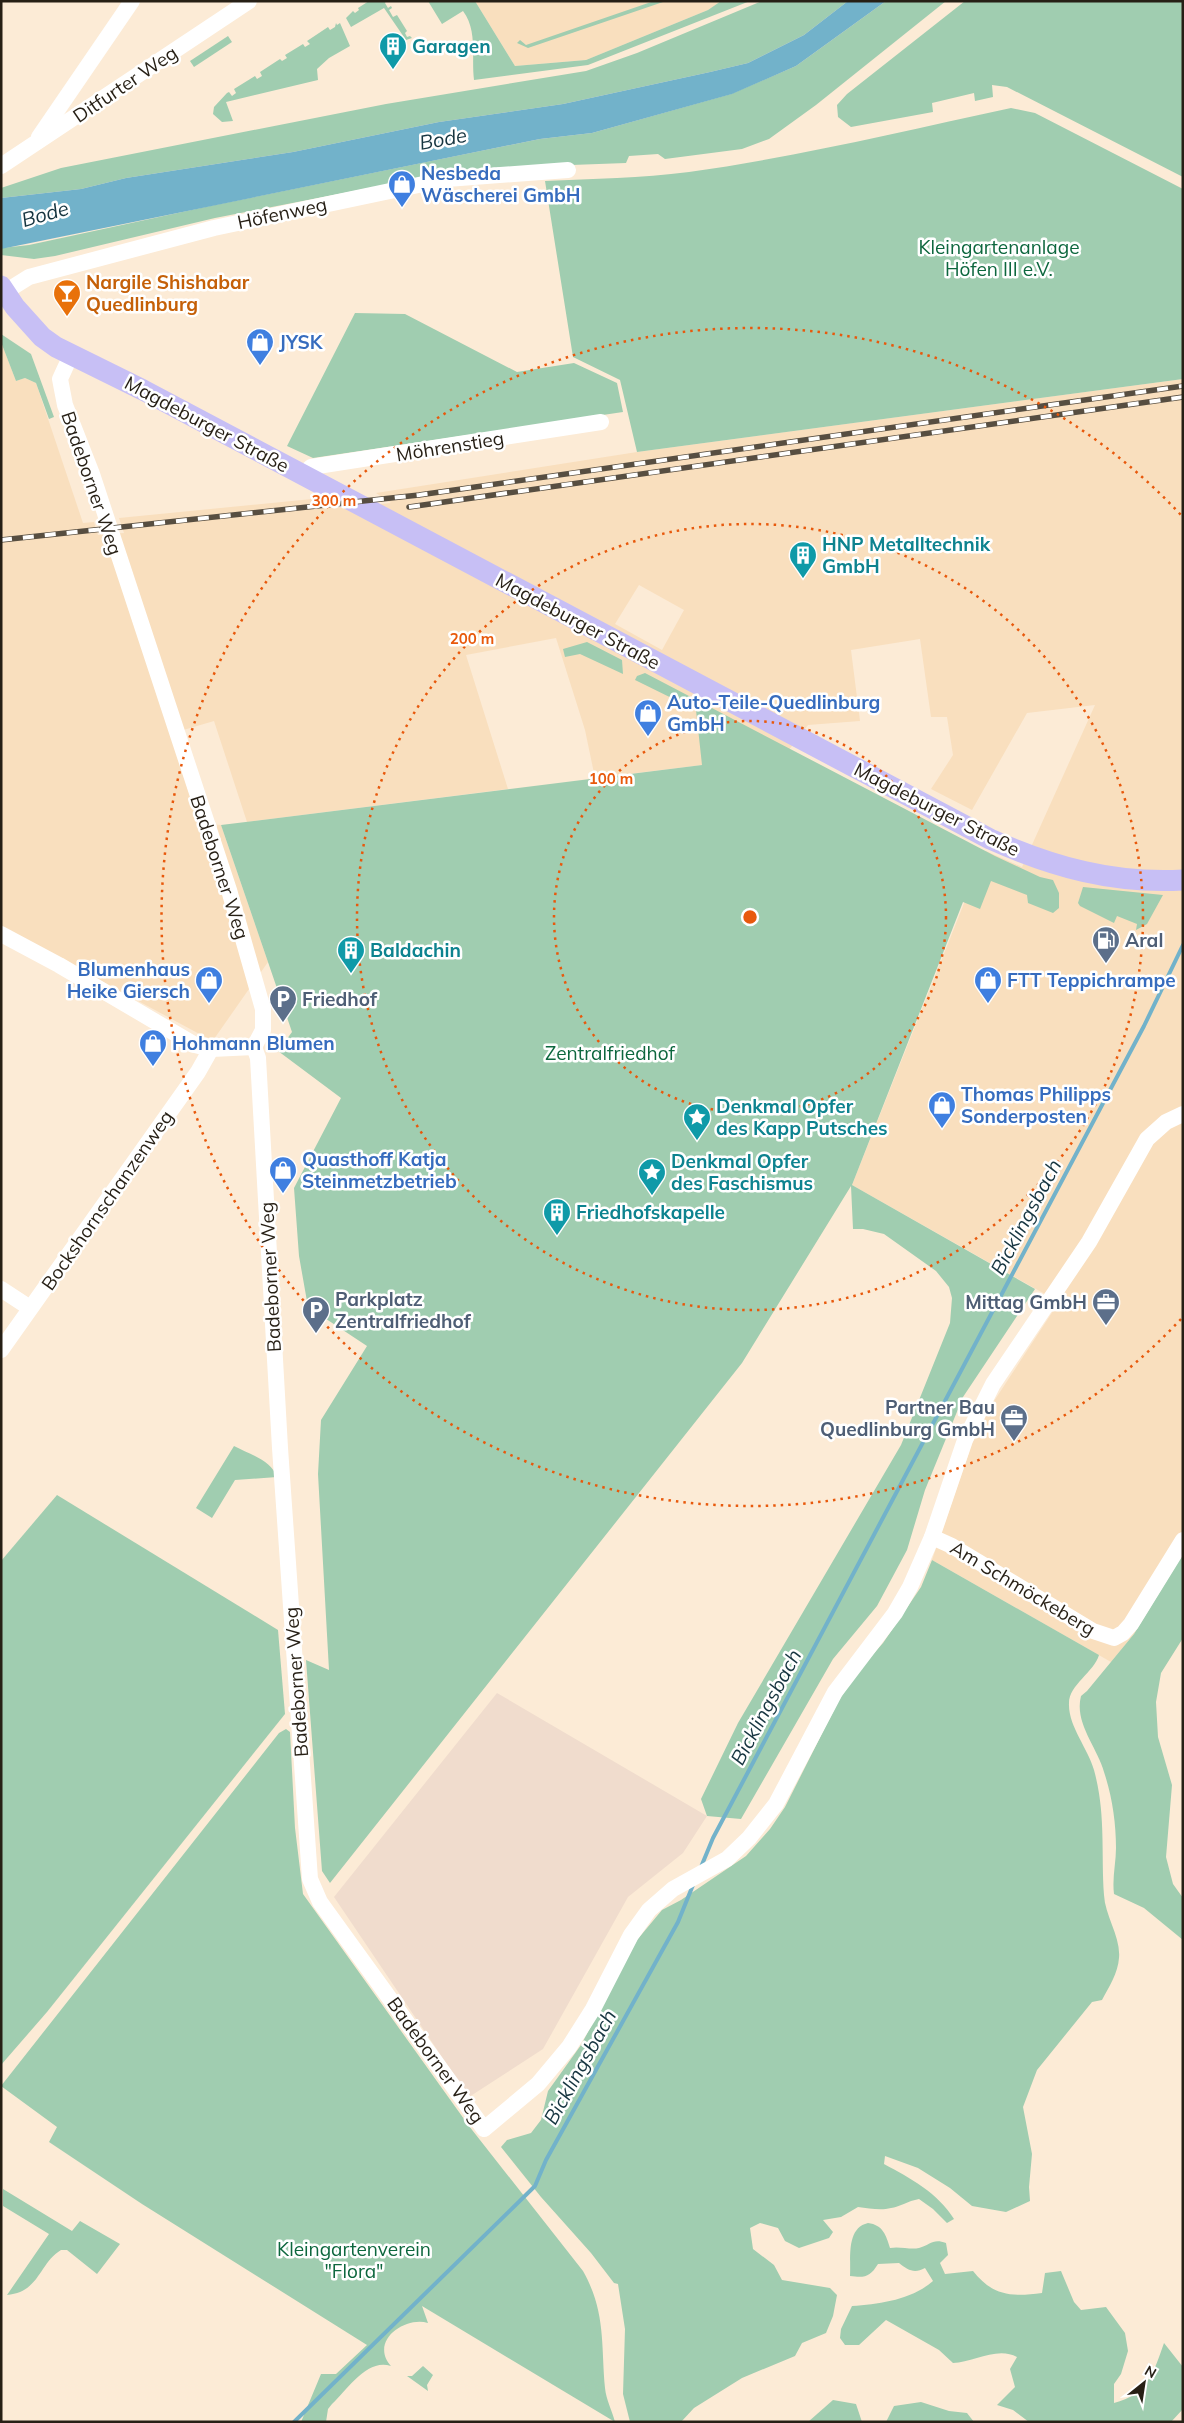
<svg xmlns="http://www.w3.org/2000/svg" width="1184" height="2423" viewBox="0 0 1184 2423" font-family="Mulish,sans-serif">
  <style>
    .built { fill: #f9dfbe; fill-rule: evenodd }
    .industrial { fill: #f0dccd }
    .green { fill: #a0cdb0 }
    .water { fill: #72b2ca }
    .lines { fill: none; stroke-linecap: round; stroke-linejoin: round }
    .stream { stroke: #72b2ca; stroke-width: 4 }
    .minor { stroke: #fff; stroke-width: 16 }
    .major { stroke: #c7bff5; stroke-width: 21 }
    .rail-casing { stroke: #574e41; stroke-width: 5.5 }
    .rail { stroke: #fff; stroke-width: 4; stroke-dasharray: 11; stroke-linecap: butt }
    .ring { fill: none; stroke: #e8590c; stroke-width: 2.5; stroke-dasharray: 2.5 5 }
    .labels { text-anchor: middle; stroke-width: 5; stroke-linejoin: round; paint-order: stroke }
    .culture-label { font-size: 19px; font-weight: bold; fill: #0d838f; stroke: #fff; text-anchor: start }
    .street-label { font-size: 19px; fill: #261f15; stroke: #fff }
    .shop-label { font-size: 19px; font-weight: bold; fill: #366cbe; stroke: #fff; text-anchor: start }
    .park-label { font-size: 19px; fill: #0d673e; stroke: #fff }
    .food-label { font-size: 19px; font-weight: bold; fill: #c56008; stroke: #fff; text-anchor: start }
    .service-label { font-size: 19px; font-weight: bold; fill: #4e5e75; stroke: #fff; text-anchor: start }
    .water-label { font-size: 20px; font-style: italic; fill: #163540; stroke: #fff }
    .centre { fill: #e8590c; stroke: #fff; stroke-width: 2.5 }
    .ring-label { font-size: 15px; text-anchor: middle; font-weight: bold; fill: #e8590c; stroke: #fff; stroke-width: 5; stroke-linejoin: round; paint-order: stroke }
  </style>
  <rect width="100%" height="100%" fill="#fcebd6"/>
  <g class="built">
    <path d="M 475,1 L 721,1 L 708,10 L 586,60 L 515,66 Z"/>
    <path d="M 1,342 L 16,381 L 25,378 L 36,383 L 83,523 L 94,522 L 98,535 L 124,533 L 119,518 L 322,498 L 342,508 L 391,503 L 376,493 L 637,452 L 1183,379 L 1183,1554 L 1134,1634 L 1111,1662 L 932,1560 L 979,1424 L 1059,1302 L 852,1185 L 982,858 L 986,851 L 1022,867 L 1095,705 L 1027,713 L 972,810 L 931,789 L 953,755 L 947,717 L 931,717 L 920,639 L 851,650 L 860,721 L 808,725 L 785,755 L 595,778 L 585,730 L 556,638 L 466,655 L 508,789 L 247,822 L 214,721 L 180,731 L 212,824 L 221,825 L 268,962 L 214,1039 L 205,1037 L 1,927 ZM 639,585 L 684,610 L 662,650 L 615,624 Z"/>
  </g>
  <path class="industrial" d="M 497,1693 L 707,1816 L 683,1853 L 628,1897 L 543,2049 L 469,2097 L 334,1897 Z"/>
  <g class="green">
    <path d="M 369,1 L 386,1 L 385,3 L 388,8 L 391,6 L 392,8 L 389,10 L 393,17 L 397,15 L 407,31 L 405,33 L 407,37 L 410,36 L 412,38 L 406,40 L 384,8 L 351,27 L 346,18 L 353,11 L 355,13 L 359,10 L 358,8 Z"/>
    <path d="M 428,1 L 475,1 L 515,66 L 586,60 L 708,10 L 721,1 L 750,1 L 588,65 L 474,80 C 471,57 478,31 463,11 L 442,24 Z"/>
    <path d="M 654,1 L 666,1 L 528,48 L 517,43 L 520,40 L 526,45 Z"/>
    <path d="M 762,1 L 848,1 L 804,35 L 748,63 L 710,72 L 563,104 L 439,122 L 293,152 L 126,178 L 81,189 L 1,198 L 1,188 L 61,168 L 386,104 L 586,71 L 637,53 Z"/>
    <path d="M 886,1 L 946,1 L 816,105 L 769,139 L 742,149 L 665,159 L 658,154 L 629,156 L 626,163 L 544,166 L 446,173 L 215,218 L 55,256 L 34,259 L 1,255 L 2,248 L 29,245 L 210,206 L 540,139 L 592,133 L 731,94 L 796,66 Z"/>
    <path d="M 965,1 L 1183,1 L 1183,177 L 1007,87 L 992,85 L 993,97 L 975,101 L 974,93 L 932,103 L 933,112 L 851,127 L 838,117 L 837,105 L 847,94 Z"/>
    <path d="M 336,23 L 337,25 L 340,23 L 350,46 L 329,58 L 317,69 L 318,80 L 226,102 L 233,121 L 222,122 L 213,114 L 214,107 L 227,93 L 229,92 L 232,96 L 236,93 L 234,89 L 255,76 L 257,79 L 262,76 L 260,72 L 280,59 L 282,61 L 287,58 L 285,55 L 303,44 L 305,47 L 310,44 L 307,41 L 328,27 L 330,30 L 335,27 Z"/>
    <path d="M 228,36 L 232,42 L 194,67 L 190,61 Z"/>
    <path d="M 1011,108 L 1035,113 L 1183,189 L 1183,379 L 637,452 L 620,380 L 573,357 L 545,181 C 593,179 641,178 689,172 C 797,157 904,131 1011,108 Z"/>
    <path d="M 355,313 L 405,314 L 517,372 L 574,363 L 617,383 L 623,412 L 313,458 L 287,446 Z"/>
    <path d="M 1,334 L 31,354 L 54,417 L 49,419 L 36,383 L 25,378 L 16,381 L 1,342 Z"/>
    <path d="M 587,642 L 622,660 L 623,674 L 580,654 L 565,657 L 563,649 Z"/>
    <path d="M 645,673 L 995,856 L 1040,877 L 1053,880 L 1059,893 L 1059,908 L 1053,913 L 1028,903 L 1027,895 L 991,881 L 980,909 L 963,902 L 852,1185 L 1035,1289 L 963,1397 L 925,1490 L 907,1550 L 877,1606 L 833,1659 L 741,1819 L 707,1816 L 701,1799 L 738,1723 L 901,1445 L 950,1323 L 952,1298 L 949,1287 L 936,1271 L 884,1234 L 863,1229 L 853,1229 L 851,1186 L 742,1363 L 330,1883 L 322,1871 L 306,1660 L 329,1670 L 318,1474 L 321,1420 L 367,1346 L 308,1307 L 299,1256 L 294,1188 L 341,1098 L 278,1051 L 292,1032 L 221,825 L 702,765 L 696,710 L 635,680 L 637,676 Z"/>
    <path d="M 1083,887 L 1163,895 L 1147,924 L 1136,930 L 1137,924 L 1117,916 L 1114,923 L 1080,906 L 1078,903 Z"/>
    <path d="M 234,1446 C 249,1454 271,1460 277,1477 L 235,1480 L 212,1518 L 196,1508 Z"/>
    <path d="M 57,1495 L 278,1630 L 285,1714 L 47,2012 L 1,2065 L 1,1561 Z"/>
    <path d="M 1183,1554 L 1183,1638 L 1161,1673 L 1156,1702 L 1158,1737 L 1172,1785 L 1166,1857 L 1173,1884 L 1183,1898 L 1183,1940 L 1144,1908 L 1114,1894 C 1112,1878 1116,1863 1116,1848 C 1116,1822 1112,1796 1104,1772 C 1097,1747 1074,1723 1081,1696 L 1087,1691 L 1134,1634 Z"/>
    <path d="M 932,1560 L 1099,1655 C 1094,1672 1069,1685 1069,1703 C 1068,1726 1088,1748 1094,1770 C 1106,1814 1101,1851 1104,1895 C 1105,1916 1121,1937 1119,1958 C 1118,1973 1109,1987 1102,2000 L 1092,2002 L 1037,2070 L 1023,2107 L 1032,2154 L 1029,2187 L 1030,2201 L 1006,2212 L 972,2206 L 950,2188 L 918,2168 L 885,2156 L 884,2164 C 910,2178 938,2193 954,2219 L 947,2223 L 933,2209 L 919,2199 C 908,2201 899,2207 891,2208 C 880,2211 869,2208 858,2207 L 841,2217 L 823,2220 L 833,2232 L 829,2238 L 799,2248 L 785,2241 L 778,2228 L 760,2223 L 750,2228 L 753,2249 L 774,2265 L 782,2280 L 830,2288 L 837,2295 L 833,2316 L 826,2333 L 802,2343 L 795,2356 L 742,2378 L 694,2408 L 681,2422 L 630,2422 L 623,2394 L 625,2329 L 618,2284 L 614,2283 L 591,2253 L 541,2197 L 501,2147 L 507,2140 L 531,2133 L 541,2120 L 548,2091 L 581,2045 L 637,1940 L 662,1910 L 681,1900 L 746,1856 L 770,1829 L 785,1807 L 839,1700 L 860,1669 L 883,1643 L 921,1587 Z"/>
    <path d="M 286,1729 L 290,1732 L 295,1828 L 303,1894 L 469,2126 L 583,2271 C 606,2312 601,2344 605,2388 C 606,2399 612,2411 615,2422 L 422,2306 L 428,2323 C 405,2316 369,2341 391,2366 C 367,2358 348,2389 332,2404 L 328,2409 L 326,2422 L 301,2422 L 321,2374 L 336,2374 L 367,2345 L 142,2204 L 49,2142 L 57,2127 L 1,2086 L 279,1733 Z"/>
    <path d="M 3,2189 L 72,2231 L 80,2221 L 120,2244 L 97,2274 L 67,2250 L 61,2250 C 39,2263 40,2292 7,2295 L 49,2234 L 3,2206 Z"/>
    <path d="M 868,2223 C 883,2225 886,2235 890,2248 C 900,2246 910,2250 919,2248 C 930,2245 933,2238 946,2243 L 948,2255 L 940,2263 L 945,2274 L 973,2271 C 993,2296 1011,2297 1042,2293 L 1045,2273 L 1061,2271 L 1074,2302 L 1081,2310 L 1106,2307 L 1125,2333 L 1128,2351 L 1121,2374 L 1114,2384 L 1114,2403 C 1147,2395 1154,2372 1164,2343 L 1183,2367 L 1183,2409 L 1171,2422 L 1029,2422 L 1013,2410 L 997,2405 L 1015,2387 L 1010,2369 L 1017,2357 C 998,2346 973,2362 953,2363 L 939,2350 L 886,2320 L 859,2345 L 845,2345 L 840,2338 L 841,2329 L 852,2306 C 880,2304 911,2300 933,2281 L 925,2268 C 914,2274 908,2270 899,2263 L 878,2264 C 870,2277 865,2278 850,2276 C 851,2258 846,2228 868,2223 Z"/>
    <path d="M 423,2366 L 433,2375 L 427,2385 L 428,2391 L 407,2376 L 412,2376 Z"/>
    <path d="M 833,2400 L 856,2404 L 862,2422 L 808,2422 Z"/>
    <path d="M 921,2402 L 949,2411 L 967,2413 L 974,2422 L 886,2422 L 894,2406 Z"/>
  </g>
  <path class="water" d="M 848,1 L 886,1 L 796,66 L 732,94 L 592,133 L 540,139 L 1,249 L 1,198 L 81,189 L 126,178 L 293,152 L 439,122 L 563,104 L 710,72 L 748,63 L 804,35 Z"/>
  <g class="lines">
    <g class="stream">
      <path d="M 701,1867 L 713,1838 L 1144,1026 L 1183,945"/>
      <path d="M 294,2422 L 535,2186 L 546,2160 L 678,1922 L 693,1885"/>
    </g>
    <g class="minor">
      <path d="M 39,137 L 132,1"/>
      <path d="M 1,166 L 249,1"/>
      <path d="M 5,292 L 29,277 L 214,228 L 447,179 L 568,170"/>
      <path d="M 71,355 L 60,379 L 65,405 L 92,474 L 229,890 L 263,1009 L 263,1030 L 254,1047"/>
      <path d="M 302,475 L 311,467 L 601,422"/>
      <path d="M 1,934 L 59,965 L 195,1045 L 211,1049 L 254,1047"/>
      <path d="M 254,1047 L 258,1058 L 280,1448 L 310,1879 L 320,1902 L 484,2129 L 538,2084 L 569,2047 L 593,2009 L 631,1935 L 649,1910 L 673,1889 L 727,1859 L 749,1838 L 776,1804 L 835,1692 L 895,1613 L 910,1587 L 932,1537 L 965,1440 L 993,1384 L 1089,1242 L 1147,1139 L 1166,1122 L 1183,1114"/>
      <path d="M 1,1289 L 30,1308"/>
      <path d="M 1,1350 L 198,1072 L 211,1049"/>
      <path d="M 932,1537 L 952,1546 L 1093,1631 L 1114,1638 L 1123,1633 L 1131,1624 L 1183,1540"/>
    </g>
    <path class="major" d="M 1,286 L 15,307 L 42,337 L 56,347 L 143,390 L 990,839 C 1053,867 1113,884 1183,880"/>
    <g class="rail-casing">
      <g id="rail">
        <path d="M 409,507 L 1183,397"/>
        <path d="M 1,540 L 419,495 L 1183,386"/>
      </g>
    </g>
    <use href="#rail" class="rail"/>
  </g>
  <g class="ring">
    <circle cx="750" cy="917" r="196"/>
    <circle cx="750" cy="917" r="393"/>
    <path d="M1181 1319A589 589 0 1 1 1181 515"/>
  </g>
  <defs>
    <g id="building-pin" transform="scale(1.4375)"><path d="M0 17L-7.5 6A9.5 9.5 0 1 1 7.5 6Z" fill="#0f9aa8" stroke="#fff"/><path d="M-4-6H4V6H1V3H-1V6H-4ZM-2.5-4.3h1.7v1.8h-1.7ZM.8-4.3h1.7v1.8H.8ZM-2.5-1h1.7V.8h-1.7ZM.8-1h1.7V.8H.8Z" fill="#fff"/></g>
    <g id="shop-pin" transform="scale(1.4375)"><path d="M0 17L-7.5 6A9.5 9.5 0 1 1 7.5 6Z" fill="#3f7fe0" stroke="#fff"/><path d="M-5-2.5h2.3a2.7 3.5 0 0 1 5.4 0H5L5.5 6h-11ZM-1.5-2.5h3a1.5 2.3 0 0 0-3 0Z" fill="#fff"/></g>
    <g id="bar-pin" transform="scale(1.4375)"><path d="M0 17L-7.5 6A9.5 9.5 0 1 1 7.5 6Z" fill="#e8710a" stroke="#fff"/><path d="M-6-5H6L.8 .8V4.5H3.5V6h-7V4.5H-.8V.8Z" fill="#fff"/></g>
    <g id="fuel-pin" transform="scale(1.4375)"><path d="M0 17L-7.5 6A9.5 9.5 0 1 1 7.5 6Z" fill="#5c6f8a" stroke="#fff"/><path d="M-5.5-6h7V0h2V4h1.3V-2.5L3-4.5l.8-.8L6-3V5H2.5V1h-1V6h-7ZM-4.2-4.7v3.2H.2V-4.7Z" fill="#fff"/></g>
    <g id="parking-pin" transform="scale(1.4375)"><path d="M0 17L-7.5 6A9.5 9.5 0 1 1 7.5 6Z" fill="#5c6f8a" stroke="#fff"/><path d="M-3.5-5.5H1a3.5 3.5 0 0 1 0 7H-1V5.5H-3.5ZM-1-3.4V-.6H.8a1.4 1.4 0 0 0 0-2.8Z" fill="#fff"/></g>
    <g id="sight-pin" transform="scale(1.4375)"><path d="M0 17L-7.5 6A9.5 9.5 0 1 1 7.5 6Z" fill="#0f9aa8" stroke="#fff"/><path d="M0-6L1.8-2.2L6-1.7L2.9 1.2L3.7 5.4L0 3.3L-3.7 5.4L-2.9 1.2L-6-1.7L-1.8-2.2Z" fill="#fff"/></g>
    <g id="office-pin" transform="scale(1.4375)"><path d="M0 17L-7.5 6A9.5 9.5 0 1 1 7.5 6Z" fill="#5c6f8a" stroke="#fff"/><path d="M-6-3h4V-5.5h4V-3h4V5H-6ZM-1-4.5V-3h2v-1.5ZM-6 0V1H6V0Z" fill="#fff"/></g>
  </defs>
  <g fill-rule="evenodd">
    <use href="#building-pin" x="393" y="46"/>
    <use href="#shop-pin" x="402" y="184"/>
    <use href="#bar-pin" x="67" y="293"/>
    <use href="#shop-pin" x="260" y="342"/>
    <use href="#building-pin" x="803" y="555"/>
    <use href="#shop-pin" x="648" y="713"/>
    <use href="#fuel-pin" x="1106" y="940"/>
    <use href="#building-pin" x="351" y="950"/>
    <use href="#shop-pin" x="209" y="980"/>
    <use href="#shop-pin" x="988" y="980"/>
    <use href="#parking-pin" x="283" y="999"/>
    <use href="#shop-pin" x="153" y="1043"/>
    <use href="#shop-pin" x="942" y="1105"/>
    <use href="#sight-pin" x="697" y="1117"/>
    <use href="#shop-pin" x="283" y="1170"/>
    <use href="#sight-pin" x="652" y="1172"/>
    <use href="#building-pin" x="557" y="1212"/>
    <use href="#office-pin" x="1106" y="1302"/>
    <use href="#parking-pin" x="316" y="1310"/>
    <use href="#office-pin" x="1014" y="1418"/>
  </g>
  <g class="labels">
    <g class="culture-label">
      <text x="412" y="53">Garagen</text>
      <text x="822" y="551">HNP Metalltechnik<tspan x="822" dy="22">GmbH</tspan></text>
      <text x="370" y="957">Baldachin</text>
      <text x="716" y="1113">Denkmal Opfer<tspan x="716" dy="22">des Kapp Putsches</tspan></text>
      <text x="671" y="1168">Denkmal Opfer<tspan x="671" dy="22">des Faschismus</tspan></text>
      <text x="576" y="1219">Friedhofskapelle</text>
    </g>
    <g class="street-label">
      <text transform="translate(125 84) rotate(-34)" y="7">Ditfurter Weg</text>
      <text transform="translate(282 213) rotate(-12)" y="7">Höfenweg</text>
      <text transform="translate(207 424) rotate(28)" y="7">Magdeburger Straße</text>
      <text transform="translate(450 446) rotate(-9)" y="7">Möhrenstieg</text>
      <text transform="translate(92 483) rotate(71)" y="7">Badeborner Weg</text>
      <text transform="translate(578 621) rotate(28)" y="7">Magdeburger Straße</text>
      <text transform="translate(937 809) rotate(27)" y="7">Magdeburger Straße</text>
      <text transform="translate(220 867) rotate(72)" y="7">Badeborner Weg</text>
      <text transform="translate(107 1200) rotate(-55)" y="7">Bockshornschanzenweg</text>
      <text transform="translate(270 1277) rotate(-93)" y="7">Badeborner Weg</text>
      <text transform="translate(1023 1588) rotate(31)" y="7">Am Schmöckeberg</text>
      <text transform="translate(296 1682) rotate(-94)" y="7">Badeborner Weg</text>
      <text transform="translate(436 2060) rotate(54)" y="7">Badeborner Weg</text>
    </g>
    <g class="shop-label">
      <text x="421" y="180">Nesbeda<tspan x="421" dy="22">Wäscherei GmbH</tspan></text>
      <text x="279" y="349">JYSK</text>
      <text x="667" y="709">Auto-Teile-Quedlinburg<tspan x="667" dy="22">GmbH</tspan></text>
      <text x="190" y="976" text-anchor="end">Blumenhaus<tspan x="190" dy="22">Heike Giersch</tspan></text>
      <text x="1007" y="987">FTT Teppichrampe</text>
      <text x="172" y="1050">Hohmann Blumen</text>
      <text x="961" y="1101">Thomas Philipps<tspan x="961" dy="22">Sonderposten</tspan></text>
      <text x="302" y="1166">Quasthoff Katja<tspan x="302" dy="22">Steinmetzbetrieb</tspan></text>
    </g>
    <g class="park-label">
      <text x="999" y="254">Kleingartenanlage<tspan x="999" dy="22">Höfen III e.V.</tspan></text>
      <text x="610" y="1060">Zentralfriedhof</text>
      <text x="354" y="2256">Kleingartenverein<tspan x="354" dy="22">"Flora"</tspan></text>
    </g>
    <g class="food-label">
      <text x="86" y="289">Nargile Shishabar<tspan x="86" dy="22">Quedlinburg</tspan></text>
    </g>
    <g class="service-label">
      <text x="1125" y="947">Aral</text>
      <text x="302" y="1006">Friedhof</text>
      <text x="335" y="1306">Parkplatz<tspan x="335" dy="22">Zentralfriedhof</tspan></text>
      <text x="1087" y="1309" text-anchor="end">Mittag GmbH</text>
      <text x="995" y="1414" text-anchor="end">Partner Bau<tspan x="995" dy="22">Quedlinburg GmbH</tspan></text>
    </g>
    <g class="water-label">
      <text transform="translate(443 139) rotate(-10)" y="7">Bode</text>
      <text transform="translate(45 214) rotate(-16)" y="7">Bode</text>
      <text transform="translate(1026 1217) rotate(-62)" y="7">Bicklingsbach</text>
      <text transform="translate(766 1707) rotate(-62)" y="7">Bicklingsbach</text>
      <text transform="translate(580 2067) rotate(-61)" y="7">Bicklingsbach</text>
    </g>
  </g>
  <circle cx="750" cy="917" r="8" class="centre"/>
  <g class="ring-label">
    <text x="334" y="506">300 m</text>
    <text x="472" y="644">200 m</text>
    <text x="611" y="784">100 m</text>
  </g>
  <rect width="1184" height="2423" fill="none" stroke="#261f15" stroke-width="5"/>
  <g transform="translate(1144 2383) rotate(30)" stroke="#ffffff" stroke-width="4" paint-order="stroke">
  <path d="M0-4L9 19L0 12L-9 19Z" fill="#261f15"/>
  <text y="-8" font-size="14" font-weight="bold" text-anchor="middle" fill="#261f15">N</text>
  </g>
</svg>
